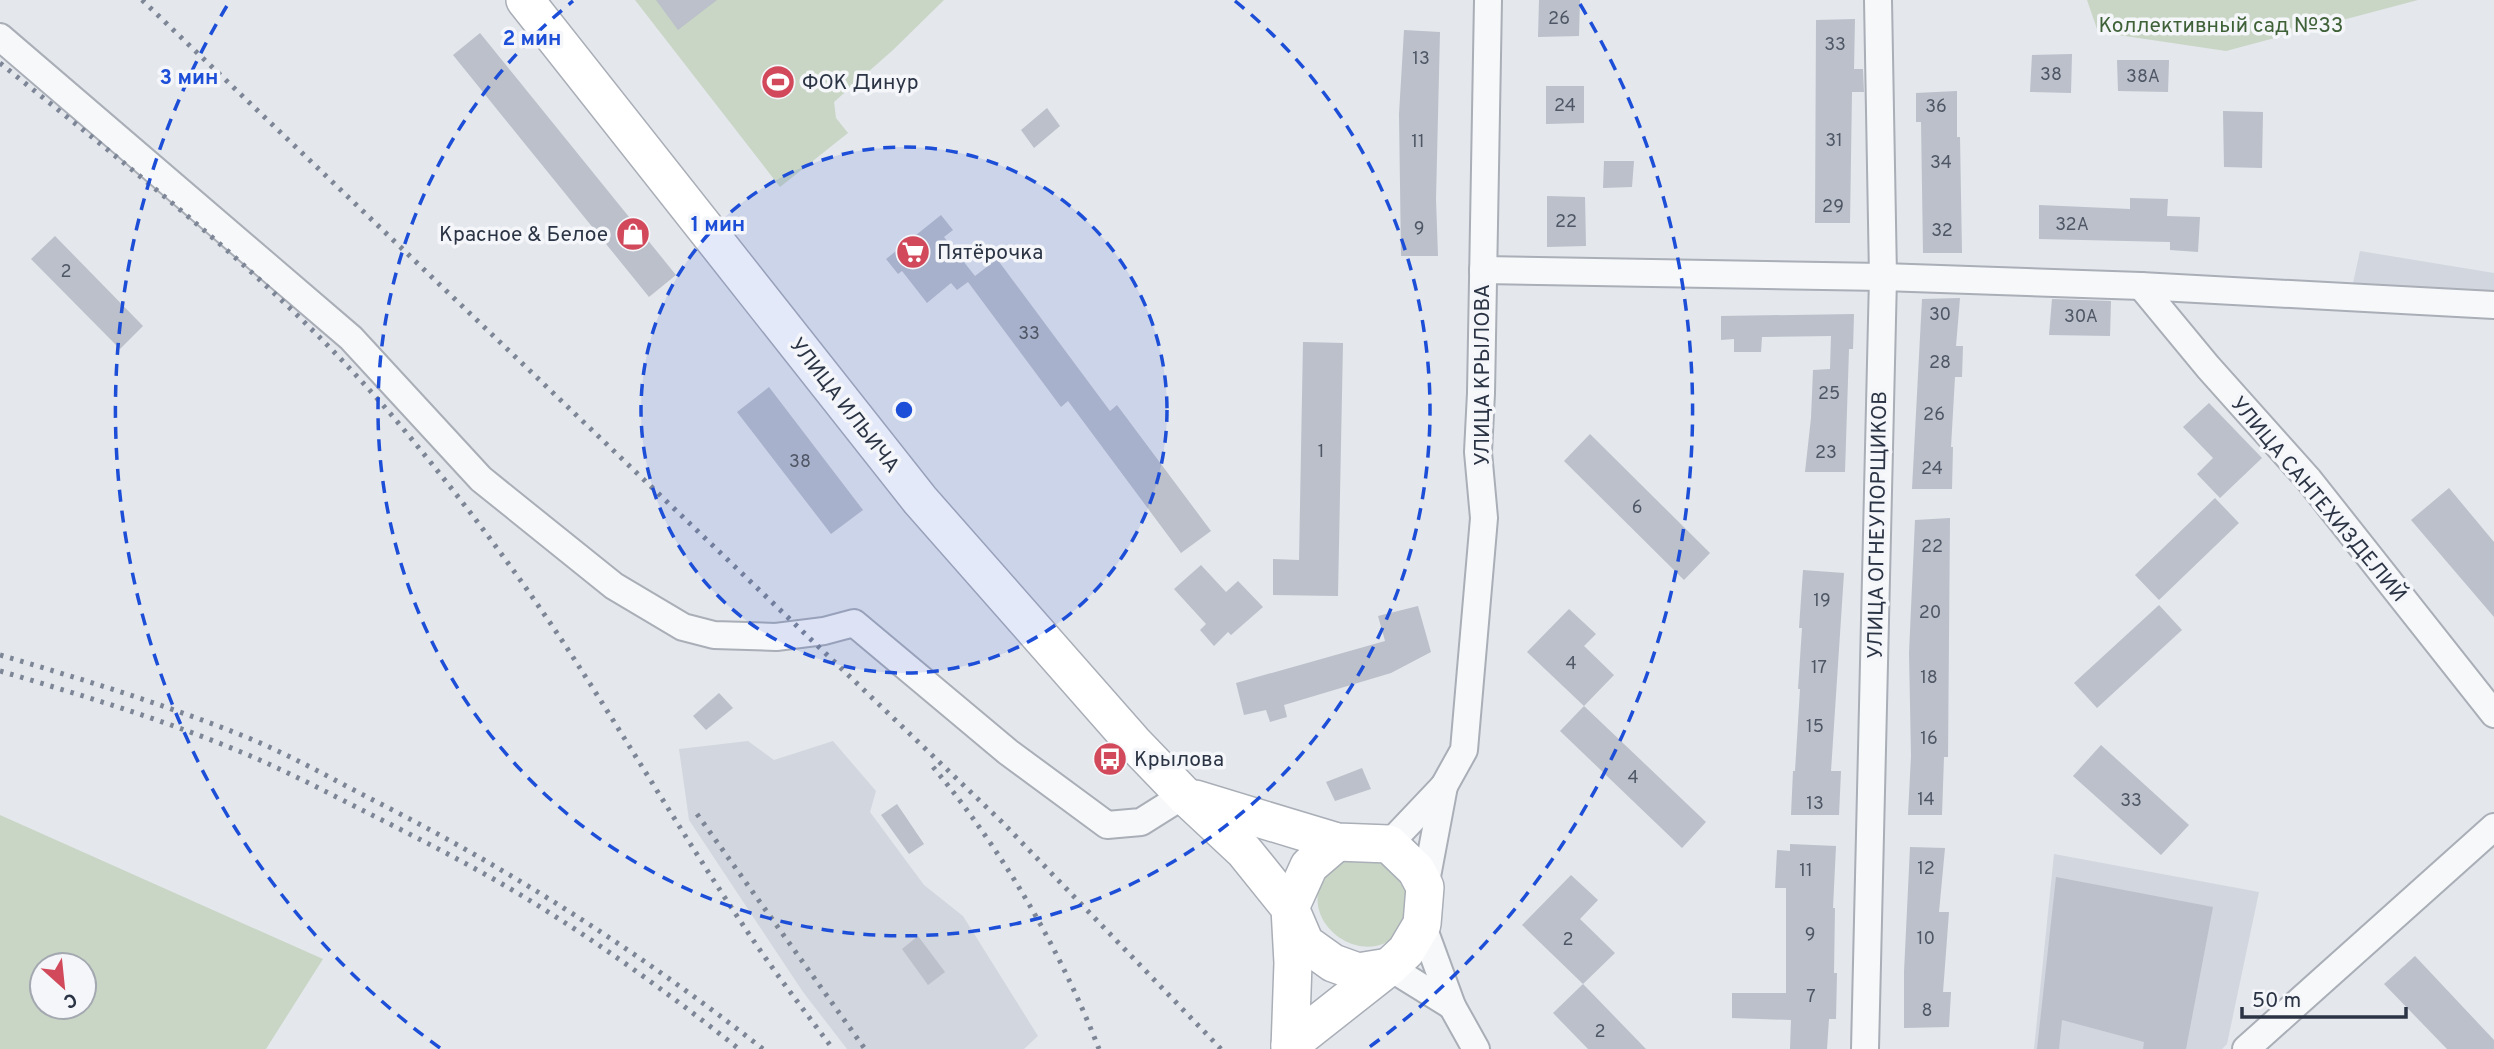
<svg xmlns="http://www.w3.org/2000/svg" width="2494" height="1049" viewBox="0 0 2494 1049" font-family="Overpass,sans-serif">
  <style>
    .built { fill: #d2d6de }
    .green { fill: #c9d6c5; fill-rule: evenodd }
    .building { fill: #bbc0ca }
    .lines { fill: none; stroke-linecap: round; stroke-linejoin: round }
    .street-casing { stroke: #a9aeb7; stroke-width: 30 }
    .secondary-casing { stroke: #a9aeb7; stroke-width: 40 }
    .street { stroke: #f7f8fa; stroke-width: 26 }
    .secondary { stroke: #fff; stroke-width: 37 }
    .rail { stroke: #7d8696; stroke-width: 5; stroke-dasharray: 3.5 7; stroke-linecap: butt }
    .ring { fill: none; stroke: #1d4ed8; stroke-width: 3.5; stroke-dasharray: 12 9 }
    .labels { text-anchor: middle; stroke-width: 7; stroke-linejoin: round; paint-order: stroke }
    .number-label { font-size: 18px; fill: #4f5766 }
    .park-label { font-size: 21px; fill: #3f6138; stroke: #f4f6f9 }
    .poi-label { font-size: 21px; fill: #2b3445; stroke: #f4f6f9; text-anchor: start }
    .street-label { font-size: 21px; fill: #2b3445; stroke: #f4f6f9 }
    .centre { fill: #1d4ed8; stroke: #f4f6f9; stroke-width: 3.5 }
    .ring-label { font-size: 21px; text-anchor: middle; font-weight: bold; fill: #1d4ed8; stroke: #f4f6f9; stroke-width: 7; stroke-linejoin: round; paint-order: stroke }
  </style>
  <rect width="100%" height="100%" fill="#e4e7ec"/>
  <g class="built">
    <path d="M 2360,251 L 2494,273 L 2494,297 L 2353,283 Z"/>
    <path d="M 748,741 L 774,760 L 833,741 L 876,791 L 870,812 L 924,885 L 963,916 L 1038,1036 L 1024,1049 L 847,1049 L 803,992 L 689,820 L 679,749 Z"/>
    <path d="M 2054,854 L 2259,892 L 2227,1044 L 2222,1049 L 2034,1049 Z"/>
  </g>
  <g class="green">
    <path d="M 635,0 L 944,0 L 893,50 L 834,102 L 836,118 L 848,133 L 780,187 Z"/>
    <path d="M 2087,0 L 2418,0 L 2226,51 L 2098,32 Z"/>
    <path d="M 0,815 L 323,959 L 266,1049 L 0,1049 ZM 42,965 L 84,965 L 84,1007 L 42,1007 Z"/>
    <path d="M 1363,851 L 1402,869 L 1411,911 C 1406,918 1402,927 1397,934 C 1366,968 1302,928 1321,882 C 1324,874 1329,865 1337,861 C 1345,857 1354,854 1363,851 Z"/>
  </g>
  <g class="building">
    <path d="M 656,0 L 717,0 L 678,30 Z"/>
    <path d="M 1539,0 L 1580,0 L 1579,36 L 1538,37 Z"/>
    <path d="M 1855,19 L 1854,69 L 1863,69 L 1864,92 L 1852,92 L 1850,223 L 1815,223 L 1816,20 Z"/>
    <path d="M 1404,30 L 1440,32 L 1436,199 L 1438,256 L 1401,256 L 1399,114 Z"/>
    <path d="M 480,33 L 676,275 L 649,297 L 453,55 Z"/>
    <path d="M 2072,54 L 2071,93 L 2030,92 L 2032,55 Z"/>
    <path d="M 2117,60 L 2169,60 L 2168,92 L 2118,91 Z"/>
    <path d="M 1546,86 L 1584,86 L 1584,123 L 1546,124 Z"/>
    <path d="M 1957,91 L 1957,137 L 1960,137 L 1962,253 L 1923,253 L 1921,122 L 1916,122 L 1916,93 Z"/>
    <path d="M 1047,108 L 1060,126 L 1034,148 L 1021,130 Z"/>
    <path d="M 2223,111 L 2263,112 L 2262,168 L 2224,167 Z"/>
    <path d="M 1604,161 L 1634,161 L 1632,187 L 1603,188 Z"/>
    <path d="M 1547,196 L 1585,197 L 1586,246 L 1547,247 Z"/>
    <path d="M 2130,198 L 2168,199 L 2167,216 L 2200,217 L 2198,252 L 2170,250 L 2170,242 L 2039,239 L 2039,205 L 2130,209 Z"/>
    <path d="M 941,215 L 953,230 L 944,237 L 975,276 L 997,259 L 1110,411 L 1117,405 L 1211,531 L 1181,553 L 1068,401 L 1061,407 L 968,282 L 957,290 L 951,283 L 927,303 L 902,271 L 898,274 L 886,259 Z"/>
    <path d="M 55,236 L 143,326 L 120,349 L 31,259 Z"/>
    <path d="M 1960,298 L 1956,346 L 1963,346 L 1962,377 L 1955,377 L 1951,447 L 1953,447 L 1952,489 L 1912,489 L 1922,299 Z"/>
    <path d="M 2052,299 L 2111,301 L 2110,336 L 2049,335 Z"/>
    <path d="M 1854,314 L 1853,349 L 1849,349 L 1845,472 L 1805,472 L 1811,418 L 1813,370 L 1830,369 L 1831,336 L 1762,337 L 1761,352 L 1734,352 L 1734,339 L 1721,340 L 1721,316 Z"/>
    <path d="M 1303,342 L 1343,343 L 1338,596 L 1273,595 L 1273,559 L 1299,560 Z"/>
    <path d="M 769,387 L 863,510 L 831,534 L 737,412 Z"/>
    <path d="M 2209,403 L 2262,458 L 2220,498 L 2197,474 L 2213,458 L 2183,427 Z"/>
    <path d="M 1590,434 L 1710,553 L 1684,580 L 1564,461 Z"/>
    <path d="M 2449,488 L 2494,542 L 2494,617 L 2411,520 Z"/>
    <path d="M 2215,498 L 2239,523 L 2159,600 L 2135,575 Z"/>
    <path d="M 1950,518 L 1948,757 L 1944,757 L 1942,815 L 1908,815 L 1911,756 L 1909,653 L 1915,520 Z"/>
    <path d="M 1201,565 L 1226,592 L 1238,581 L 1263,607 L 1231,635 L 1228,632 L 1214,646 L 1200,630 L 1206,624 L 1174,589 Z"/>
    <path d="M 1803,570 L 1844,573 L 1831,771 L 1841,771 L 1839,815 L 1791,815 L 1793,771 L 1795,771 L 1800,689 L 1798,689 L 1802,628 L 1799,628 Z"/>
    <path d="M 2159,605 L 2182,630 L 2097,708 L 2074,683 Z"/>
    <path d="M 1418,606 L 1431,652 L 1391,673 L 1284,705 L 1287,717 L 1270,722 L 1266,710 L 1244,715 L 1236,683 L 1385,641 L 1378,616 Z"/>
    <path d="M 1569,609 L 1596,634 L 1584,646 L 1614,675 L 1584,706 L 1527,652 Z"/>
    <path d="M 719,693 L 733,708 L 706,730 L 693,716 Z"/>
    <path d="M 1584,706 L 1706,822 L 1682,848 L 1560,731 Z"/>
    <path d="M 2101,745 L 2189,825 L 2161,855 L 2073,776 Z"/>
    <path d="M 1362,768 L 1371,789 L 1335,801 L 1326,782 Z"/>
    <path d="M 897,804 L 924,844 L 909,854 L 881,815 Z"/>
    <path d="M 1790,844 L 1836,846 L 1833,908 L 1835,908 L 1834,973 L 1837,973 L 1836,1019 L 1829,1019 L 1827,1049 L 1790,1049 L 1791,1020 L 1732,1018 L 1732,993 L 1786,993 L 1786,888 L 1775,888 L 1777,850 L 1790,851 Z"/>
    <path d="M 1910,847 L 1945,848 L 1939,912 L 1949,912 L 1943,992 L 1951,992 L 1949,1027 L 1904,1028 L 1904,972 Z"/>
    <path d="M 1571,875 L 1598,900 L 1580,919 L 1615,953 L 1583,984 L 1522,925 Z"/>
    <path d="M 2056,877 L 2213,907 L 2186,1049 L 2143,1049 L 2144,1042 L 2062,1020 L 2059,1049 L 2037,1049 Z"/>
    <path d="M 918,936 L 945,972 L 928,985 L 902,949 Z"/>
    <path d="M 2415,956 L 2494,1040 L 2494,1049 L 2447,1049 L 2384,984 Z"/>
    <path d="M 1583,984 L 1646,1049 L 1588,1049 L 1553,1013 Z"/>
  </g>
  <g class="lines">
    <g class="street-casing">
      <g id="street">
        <path d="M 0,37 L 351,338 L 481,479 L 614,586 L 683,627 L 714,635 L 776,637 L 824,631 L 854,623 L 1008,752 L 1107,825 L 1141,822 L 1184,795"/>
        <path d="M 1483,270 L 1883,277 L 2141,286 L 2494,305"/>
        <path d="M 2141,286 L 2208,367 L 2309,480 L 2494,714"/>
        <path d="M 1389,844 L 1444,786 L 1464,750 L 1484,518 L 1478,452 L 1481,393 L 1488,0"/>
        <path d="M 1425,887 L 1444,786"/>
        <path d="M 1422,924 L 1452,1006 L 1476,1049"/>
        <path d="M 1389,967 L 1452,1006"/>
        <path d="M 1865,1049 L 1883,277 L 1878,0"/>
        <path d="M 2246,1049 L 2494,827"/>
      </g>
    </g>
    <g class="secondary-casing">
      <g id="secondary">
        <path d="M 525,0 L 920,500 L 1133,742 L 1184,795 L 1244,851 L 1290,908 L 1293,963 L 1290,1049"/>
        <path d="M 1195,799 L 1337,842 L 1389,844 L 1416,870 L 1425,887 L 1422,924 L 1406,951 L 1389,967 L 1290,1045"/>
        <path d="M 1337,842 L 1309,866 L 1290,908 L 1305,943 L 1333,963 L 1358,972 L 1389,967"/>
      </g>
    </g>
    <use href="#street" class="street"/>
    <use href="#secondary" class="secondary"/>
    <g class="rail">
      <path d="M 142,0 L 1002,822 L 1221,1049"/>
      <path d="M 0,63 C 146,181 295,295 414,442 C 476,517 535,597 587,679 C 640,762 690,846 745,928 C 772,969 803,1009 833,1049"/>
      <path d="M 0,655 C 85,680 170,706 251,739 C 294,757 334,780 375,801 C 513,871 641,953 763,1049"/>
      <path d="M 0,671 C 81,695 162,719 241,752 C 282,769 321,789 360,809 C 410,834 461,860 509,888 C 590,936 666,991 739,1049"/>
      <path d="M 933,767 C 1003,851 1059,947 1099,1049"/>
      <path d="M 697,814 L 865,1049"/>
    </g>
  </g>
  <circle cx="904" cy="410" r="263" fill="#1d4ed8" fill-opacity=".12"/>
  <g class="ring">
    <circle cx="904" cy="410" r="263"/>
    <path d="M1235 1A526 526 0 1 1 573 1"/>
    <path d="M440 1048A789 789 0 0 1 228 4M1580 4A789 789 0 0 1 1368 1048"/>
  </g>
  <defs>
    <g id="stadium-disc" transform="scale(1.75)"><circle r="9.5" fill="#d1495b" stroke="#f4f6f9"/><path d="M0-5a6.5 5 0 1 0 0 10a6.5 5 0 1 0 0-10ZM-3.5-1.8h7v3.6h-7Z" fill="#fff"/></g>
    <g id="shop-disc" transform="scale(1.75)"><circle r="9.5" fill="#d1495b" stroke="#f4f6f9"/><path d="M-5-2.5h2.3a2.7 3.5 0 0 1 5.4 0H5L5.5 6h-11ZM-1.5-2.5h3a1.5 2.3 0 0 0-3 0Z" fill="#fff"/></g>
    <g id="supermarket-disc" transform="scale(1.75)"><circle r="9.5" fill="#d1495b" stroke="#f4f6f9"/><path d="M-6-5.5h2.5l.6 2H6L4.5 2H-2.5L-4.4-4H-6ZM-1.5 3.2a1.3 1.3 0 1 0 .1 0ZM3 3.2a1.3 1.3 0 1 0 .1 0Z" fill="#fff"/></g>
    <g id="bus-disc" transform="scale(1.75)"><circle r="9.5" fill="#d1495b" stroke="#f4f6f9"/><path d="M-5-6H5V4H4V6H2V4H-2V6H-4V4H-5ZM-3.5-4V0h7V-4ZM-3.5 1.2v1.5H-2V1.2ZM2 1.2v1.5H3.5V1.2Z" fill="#fff"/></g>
  </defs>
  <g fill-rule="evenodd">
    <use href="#stadium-disc" x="778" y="82"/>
    <use href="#shop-disc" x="633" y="234"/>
    <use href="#supermarket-disc" x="913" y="252"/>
    <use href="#bus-disc" x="1110" y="759"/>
  </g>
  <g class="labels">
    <g class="number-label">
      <text x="1559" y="24">26</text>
      <text x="1835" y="50">33</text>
      <text x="1421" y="64">13</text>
      <text x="2051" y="80">38</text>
      <text x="2143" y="82">38А</text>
      <text x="1565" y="111">24</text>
      <text x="1936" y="112">36</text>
      <text x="1834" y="146">31</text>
      <text x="1418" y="147">11</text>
      <text x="1941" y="168">34</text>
      <text x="1833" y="212">29</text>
      <text x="1566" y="227">22</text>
      <text x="2072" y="230">32А</text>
      <text x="1419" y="234">9</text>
      <text x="1942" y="236">32</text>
      <text x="66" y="277">2</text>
      <text x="1940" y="320">30</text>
      <text x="2081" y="322">30А</text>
      <text x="1029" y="339">33</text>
      <text x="1940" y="368">28</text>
      <text x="1829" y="399">25</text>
      <text x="1934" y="420">26</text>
      <text x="1321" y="457">1</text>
      <text x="1826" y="458">23</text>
      <text x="800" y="467">38</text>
      <text x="1932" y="474">24</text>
      <text x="1637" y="513">6</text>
      <text x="1932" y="552">22</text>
      <text x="1822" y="606">19</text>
      <text x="1930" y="618">20</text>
      <text x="1571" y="669">4</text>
      <text x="1819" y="673">17</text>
      <text x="1929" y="683">18</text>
      <text x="1815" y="732">15</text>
      <text x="1929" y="744">16</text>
      <text x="1633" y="783">4</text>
      <text x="1926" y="805">14</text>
      <text x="2131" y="806">33</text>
      <text x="1815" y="809">13</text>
      <text x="1926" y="874">12</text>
      <text x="1806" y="876">11</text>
      <text x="1810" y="940">9</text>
      <text x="1926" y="944">10</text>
      <text x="1568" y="945">2</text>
      <text x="1811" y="1002">7</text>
      <text x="1927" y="1016">8</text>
      <text x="1600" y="1037">2</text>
    </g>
    <g class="park-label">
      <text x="2221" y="32">Коллективный сад №33</text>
    </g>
    <g class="poi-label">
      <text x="802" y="89">ФОК Динур</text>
      <text x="608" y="241" text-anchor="end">Красное &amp; Белое</text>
      <text x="937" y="259">Пятёрочка</text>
      <text x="1134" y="766">Крылова</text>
    </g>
    <g class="street-label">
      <text transform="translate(1482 375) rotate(-90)" y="7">УЛИЦА КРЫЛОВА</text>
      <text transform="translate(845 405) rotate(52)" y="7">УЛИЦА ИЛЬИЧА</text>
      <text transform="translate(2319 499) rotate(50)" y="7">УЛИЦА САНТЕХИЗДЕЛИЙ</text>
      <text transform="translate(1877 525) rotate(-89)" y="7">УЛИЦА ОГНЕУПОРЩИКОВ</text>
    </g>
  </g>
  <circle cx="904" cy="410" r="10" class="centre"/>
  <g class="ring-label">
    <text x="532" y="45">2 мин</text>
    <text x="189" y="84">3 мин</text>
    <text x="718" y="231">1 мин</text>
  </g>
  <g transform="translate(63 986) rotate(153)"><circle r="33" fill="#f4f6f9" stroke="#a4a8b1" stroke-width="2"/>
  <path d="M0-5L12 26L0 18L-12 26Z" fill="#d1495b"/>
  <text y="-10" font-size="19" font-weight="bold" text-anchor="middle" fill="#2b3445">С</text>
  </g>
  <path d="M2242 1007v10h164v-10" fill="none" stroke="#2b3445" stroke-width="3.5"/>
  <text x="2252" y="1007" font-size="21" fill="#2b3445" stroke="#f4f6f9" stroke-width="5" paint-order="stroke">50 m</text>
</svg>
